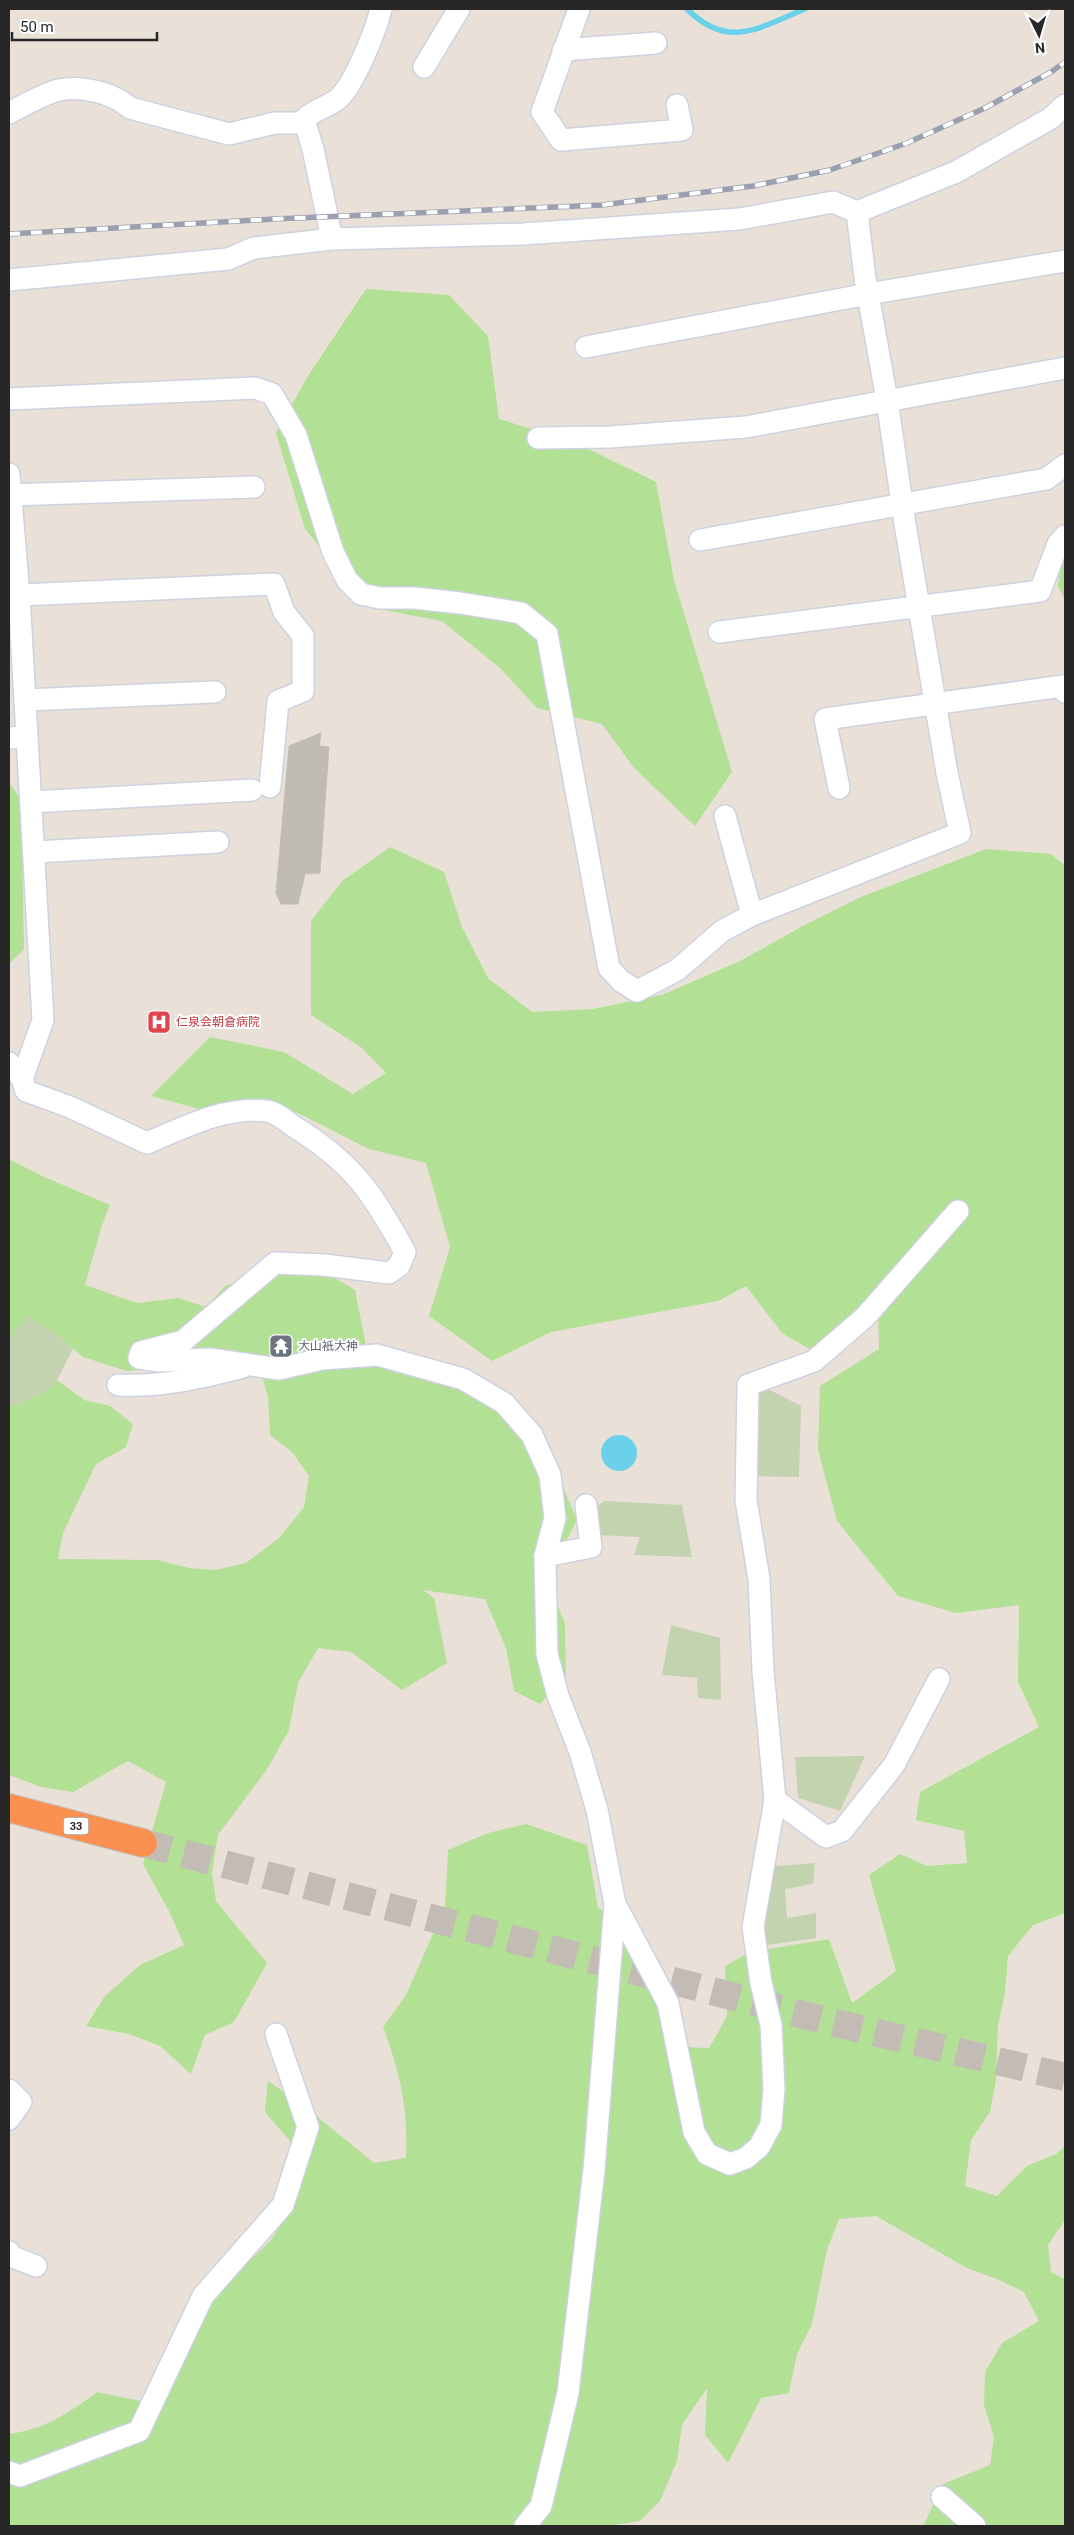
<svg xmlns="http://www.w3.org/2000/svg" width="1074" height="2535" viewBox="0 0 1074 2535" font-family="Roboto,'Noto Sans JP',sans-serif">
  <style>
    .green { fill: #b2e094 }
    .cemetery { fill: #c3d3af }
    .water { fill: #6bd1eb }
    .lines { fill: none; stroke-linecap: round; stroke-linejoin: round }
    .stream { stroke: #6bd1eb; stroke-width: 5.5 }
    .building { fill: #c1bbb5; stroke: #c4bdb2 }
    .highway-tunnel { stroke: #c2bcb5; stroke-width: 28; stroke-dasharray: 28 14; stroke-linecap: butt }
    .minor-casing { stroke: #cdd2e0; stroke-width: 24 }
    .highway-casing { stroke: #c3c3c3; stroke-width: 30 }
    .minor { stroke: #fff; stroke-width: 21 }
    .highway { stroke: #fb9151; stroke-width: 28 }
    .rail-casing { stroke: #9ba0b1; stroke-width: 5.5 }
    .rail { stroke: #fff; stroke-width: 4; stroke-dasharray: 11; stroke-linecap: butt }
    .labels { text-anchor: middle; stroke-width: 4; stroke-linejoin: round; paint-order: stroke }
    .shield { fill: #fff; stroke: #686868; stroke-width: 1 }
    .shield-label { font-size: 11px; font-weight: bold; fill: #272727 }
    .health-label { font-size: 12px; fill: #be3a42; stroke: #fff; text-anchor: start }
    .worship-label { font-size: 12px; fill: #5b616d; stroke: #fff; text-anchor: start }
  </style>
  <rect width="100%" height="100%" fill="#e9e1d8"/>
  <g class="green">
    <path d="M 366,289 L 449,295 L 488,336 L 499,419 L 574,442 L 656,482 L 674,580 L 732,772 L 695,826 L 634,768 L 602,724 L 537,708 L 500,668 L 442,621 L 368,607 L 305,529 L 276,433 L 308,376 Z"/>
    <path d="M 1065,529 L 1065,600 L 1058,586 Z"/>
    <path d="M 9,782 L 21,800 L 24,949 L 9,964 Z"/>
    <path d="M 390,847 L 444,872 L 462,927 L 488,978 L 532,1012 L 593,1009 L 662,995 L 740,961 L 801,927 L 861,897 L 986,849 L 1051,854 L 1065,866 L 1065,1913 L 1033,1925 L 1008,1956 L 1005,1993 L 998,2025 L 996,2079 L 990,2112 L 971,2140 L 965,2186 L 997,2196 L 1027,2166 L 1056,2154 L 1065,2146 L 1065,2220 L 1048,2245 L 1051,2272 L 1065,2279 L 1065,2526 L 923,2526 L 943,2484 L 990,2465 L 994,2437 L 984,2405 L 985,2372 L 1002,2343 L 1039,2321 L 1024,2292 L 997,2279 L 967,2268 L 876,2216 L 839,2219 L 827,2250 L 812,2324 L 797,2354 L 789,2393 L 761,2398 L 728,2463 L 705,2435 L 707,2388 L 682,2425 L 677,2461 L 660,2501 L 640,2521 L 607,2526 L 9,2526 L 9,2434 C 44,2430 70,2412 97,2392 L 159,2405 L 191,2330 L 222,2288 L 271,2240 L 299,2196 L 297,2149 L 265,2112 L 268,2081 L 303,2105 L 374,2163 L 406,2158 C 408,2108 401,2075 383,2027 L 406,1995 L 445,1907 L 448,1850 L 488,1833 L 526,1824 L 587,1845 L 598,1908 L 634,1928 L 677,2047 L 709,2048 L 727,2016 L 725,1966 L 750,1952 L 829,1939 L 852,2003 L 896,1971 L 869,1875 L 900,1854 L 927,1866 L 967,1863 L 964,1831 L 916,1820 L 920,1792 L 1039,1727 L 1018,1682 L 1019,1605 L 956,1613 L 898,1596 L 837,1521 L 818,1450 L 820,1386 L 879,1349 L 878,1311 L 813,1351 L 782,1333 L 746,1286 L 718,1301 L 551,1332 L 492,1361 L 429,1316 L 450,1247 L 426,1163 L 369,1149 L 298,1113 L 248,1101 L 203,1110 L 151,1096 L 210,1037 L 284,1052 L 353,1094 L 386,1073 L 362,1048 L 311,1015 L 311,921 L 342,881 Z"/>
    <path d="M 9,1159 L 42,1176 L 110,1205 L 102,1225 L 85,1285 L 137,1303 L 179,1298 L 206,1307 L 225,1286 L 275,1268 L 325,1272 L 355,1290 L 366,1346 L 375,1366 L 441,1383 L 496,1401 L 542,1438 L 577,1520 L 561,1552 L 553,1593 L 565,1624 L 566,1675 L 540,1704 L 514,1691 L 506,1648 L 485,1599 L 423,1590 L 434,1598 L 447,1663 L 402,1690 L 351,1652 L 318,1648 L 298,1683 L 289,1730 L 268,1768 L 218,1835 L 212,1873 L 216,1901 L 267,1963 L 234,2022 L 205,2035 L 191,2074 L 160,2046 L 129,2034 L 86,2026 L 105,1996 L 140,1965 L 184,1945 L 170,1913 L 143,1864 L 166,1782 L 128,1761 L 73,1792 L 41,1787 L 9,1775 L 9,1404 L 14,1406 L 47,1391 L 57,1380 L 84,1400 L 110,1406 L 133,1424 L 126,1447 L 96,1464 L 63,1533 L 58,1559 L 157,1560 L 189,1568 L 215,1570 L 246,1563 L 279,1538 L 304,1507 L 309,1476 L 292,1452 L 270,1435 L 268,1397 L 260,1370 L 177,1366 L 127,1371 L 83,1357 L 54,1332 L 28,1317 L 9,1340 Z"/>
  </g>
  <g class="cemetery">
    <path d="M 28,1317 L 54,1332 L 73,1349 L 57,1380 L 47,1391 L 13,1406 L 9,1404 L 9,1340 Z"/>
    <path d="M 762,1386 L 801,1406 L 799,1477 L 752,1476 L 753,1387 Z"/>
    <path d="M 604,1501 L 682,1505 L 692,1557 L 634,1555 L 640,1537 L 597,1535 L 595,1508 Z"/>
    <path d="M 671,1625 L 720,1638 L 721,1700 L 698,1698 L 697,1678 L 662,1675 Z"/>
    <path d="M 865,1756 L 840,1811 L 798,1798 L 795,1757 Z"/>
    <path d="M 815,1863 L 813,1884 L 785,1889 L 787,1918 L 816,1913 L 816,1938 L 761,1946 L 764,1867 Z"/>
  </g>
  <circle class="water" cx="619" cy="1453" r="18"/>
  <g class="lines">
    <path class="stream" d="M 687,9 C 729,51 760,27 805,9"/>
  </g>
  <path class="building" d="M 321,733 L 319,746 L 329,747 L 320,873 L 305,874 L 298,904 L 281,904 L 276,893 L 289,746 Z"/>
  <g class="lines">
    <path class="highway-tunnel" d="M 143,1843 L 827,2021 L 1065,2077"/>
    <g class="minor-casing">
      <g id="minor">
        <path d="M 579,9 L 542,112 L 561,140 L 682,130 L 677,105"/>
        <path d="M 563,50 L 656,43"/>
        <path d="M 424,67 L 459,9"/>
        <path d="M 9,113 C 25,105 42,94 59,90 C 82,85 113,93 130,108 L 229,134 L 275,123 L 298,123 L 304,120 L 313,149 L 332,239 L 523,234 L 740,219 L 833,202 L 857,212 L 956,172 L 1051,118 L 1065,105"/>
        <path d="M 304,120 C 315,108 332,106 340,97 C 355,82 376,30 381,9"/>
        <path d="M 9,280 L 228,259 L 254,248 L 332,239"/>
        <path d="M 586,347 L 868,294 L 1065,261"/>
        <path d="M 9,399 L 255,388 L 272,394 L 296,435 L 333,552 L 347,580 L 361,594 L 380,598 L 414,598 L 460,603 L 521,613 L 547,634 L 609,968 L 621,981 L 637,991 L 677,970 L 722,931 L 752,915 L 960,833 L 947,773 L 905,524 L 887,400 L 865,278 L 857,212"/>
        <path d="M 538,438 L 610,437 L 746,427 L 1065,368"/>
        <path d="M 9,474 L 19,595 L 43,1020 L 22,1079 L 26,1091 L 70,1107 L 147,1143 C 185,1127 225,1106 267,1111 C 276,1112 286,1121 293,1126 C 353,1163 372,1192 405,1252 L 399,1266 L 389,1273 L 324,1265 L 275,1263 L 183,1341 L 141,1352 L 139,1358 L 159,1361 L 210,1359 L 279,1369 L 322,1359 L 377,1355 L 463,1379 L 504,1403 L 532,1435 L 550,1475 L 555,1518 L 545,1556 L 547,1654 L 558,1696 L 580,1752 L 597,1810 L 615,1904 L 594,2170 L 568,2393 L 541,2506 L 525,2526"/>
        <path d="M 9,495 L 254,487"/>
        <path d="M 700,540 L 1046,479 L 1065,465"/>
        <path d="M 19,595 L 274,584 L 284,612 L 303,636 L 303,691 L 278,701 L 270,787"/>
        <path d="M 719,632 L 1040,591 L 1058,544 L 1065,536"/>
        <path d="M 25,700 L 215,692"/>
        <path d="M 9,738 L 27,737"/>
        <path d="M 839,788 L 825,719 L 1063,686 L 1065,692"/>
        <path d="M 31,802 L 252,790"/>
        <path d="M 725,816 L 752,915"/>
        <path d="M 35,852 L 218,842"/>
        <path d="M 9,1063 L 22,1079"/>
        <path d="M 118,1385 C 162,1387 200,1378 243,1367"/>
        <path d="M 545,1556 L 591,1547 L 586,1505"/>
        <path d="M 775,1800 L 826,1837 L 842,1831 L 894,1765 L 939,1679"/>
        <path d="M 615,1904 L 668,2003 L 694,2132 L 707,2154 L 730,2164 L 746,2158 L 759,2147 L 771,2125 L 774,2089 L 771,2025 L 761,1983 L 753,1927 L 775,1800 L 763,1671 L 759,1579 L 746,1500 L 748,1385 L 814,1361 L 865,1317 L 958,1211"/>
        <path d="M 9,2090 L 21,2102 L 9,2119"/>
        <path d="M 9,2252 L 13,2257 L 36,2266"/>
        <path d="M 9,2472 L 20,2476 L 139,2431 L 203,2296 L 283,2205 L 308,2127 L 276,2034"/>
        <path d="M 942,2497 L 975,2526"/>
      </g>
    </g>
    <g class="highway-casing">
      <path id="highway" d="M 9,1808 L 143,1843"/>
    </g>
    <use href="#minor" class="minor"/>
    <use href="#highway" class="highway"/>
    <g class="rail-casing">
      <path id="rail" d="M 9,234 L 274,219 L 602,205 L 753,186 L 830,170 L 907,143 L 985,108 L 1051,72 L 1065,62"/>
    </g>
    <use href="#rail" class="rail"/>
  </g>
  <defs>
    <g id="hospital-square" transform="scale(1.25)"><rect x="-9" y="-9" width="18" height="18" rx="4" fill="#e0444e" stroke="#fff"/><path d="M-5-5h3v3.5h4V-5h3V5h-3V1.5h-4V5h-3Z" fill="#fff"/></g>
    <g id="temple-square" transform="scale(1.25)"><rect x="-9" y="-9" width="18" height="18" rx="4" fill="#6b7280" stroke="#fff"/><path d="M0-6L5-2H3V0L6.5 2.5H4V6H1.5V3h-3V6H-4V2.5H-6.5L-3 0V-2H-5Z" fill="#fff"/></g>
  </defs>
  <g fill-rule="evenodd">
    <use href="#hospital-square" x="159" y="1022"/>
    <use href="#temple-square" x="281" y="1346"/>
  </g>
  <g class="labels">
    <rect class="shield" x="63.5" y="1817.5" width="25" height="17" rx="4"/>
    <g class="shield-label">
      <text x="76" y="1830">33</text>
    </g>
    <g class="health-label">
      <text x="176" y="1026">仁泉会朝倉病院</text>
    </g>
    <g class="worship-label">
      <text x="298" y="1350">大山衹大神</text>
    </g>
  </g>
  <rect width="1074" height="2535" fill="none" stroke="#272727" stroke-width="20"/>
  <g transform="translate(1039 35) rotate(175)" stroke="#ffffff" stroke-width="4" paint-order="stroke">
  <path d="M0-4L9 19L0 12L-9 19Z" fill="#272727"/>
  <text y="-8" font-size="14" font-weight="bold" text-anchor="middle" fill="#272727">N</text>
  </g>
  <path d="M12 32v8h145v-8" fill="none" stroke="#272727" stroke-width="2.5"/>
  <text x="20" y="32" font-size="15" fill="#272727" stroke="#ffffff" stroke-width="4" paint-order="stroke">50 m</text>
</svg>
